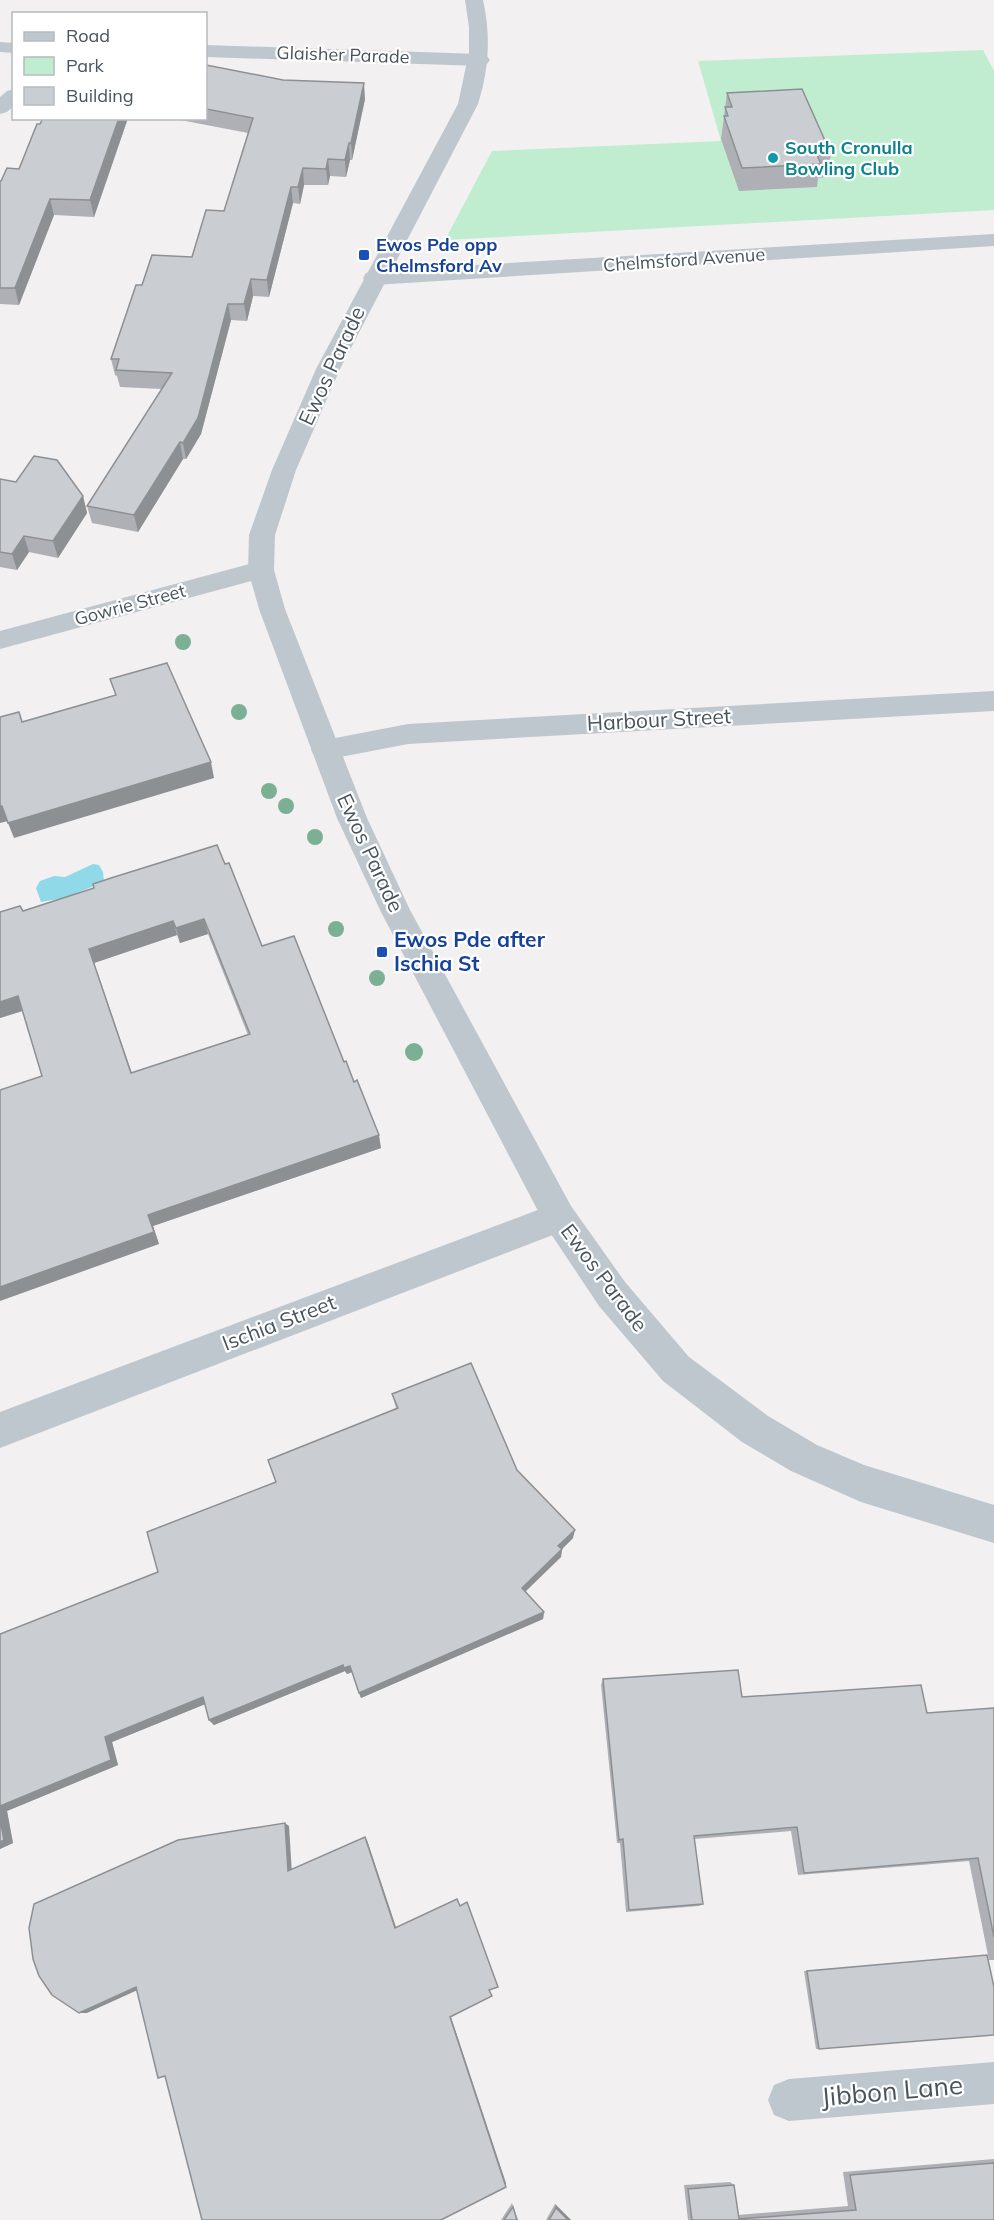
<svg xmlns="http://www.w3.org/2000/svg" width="994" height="2220" viewBox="0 0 994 2220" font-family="Mulish,sans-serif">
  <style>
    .green { fill: #c0edd0 }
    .water { fill: #8fd9e9 }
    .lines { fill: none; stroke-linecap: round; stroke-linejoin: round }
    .service { fill: #bec7ce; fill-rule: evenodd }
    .minor { fill: #bec7ce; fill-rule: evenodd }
    .tertiary { fill: #bec7ce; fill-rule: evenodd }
    .tree { fill: #7cb094 }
    .wall { fill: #aeb0b5; fill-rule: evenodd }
    .shaded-wall { fill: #8d9093 }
    .building { fill: #cacdd2; stroke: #8d9093; stroke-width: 1.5; fill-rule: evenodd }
    .culture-dot { fill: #0f9aa8; stroke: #fff; stroke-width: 2 }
    .transit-dot { fill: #1a4fb4; stroke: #fff; stroke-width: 2 }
    .labels { text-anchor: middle; stroke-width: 4.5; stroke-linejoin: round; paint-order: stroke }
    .far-street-label { font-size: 18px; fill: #48545c; stroke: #fff }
    .far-culture-label { font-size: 18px; font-weight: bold; fill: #0d838f; stroke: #fff; text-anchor: start }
    .far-transit-label { font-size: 18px; font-weight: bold; fill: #164399; stroke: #fff; text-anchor: start }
    .street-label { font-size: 21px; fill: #48545c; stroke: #fff }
    .transit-label { font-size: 21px; font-weight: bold; fill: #164399; stroke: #fff; text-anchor: start }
    .near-street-label { font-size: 26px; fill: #48545c; stroke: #fff }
  </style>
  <rect width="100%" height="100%" fill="#f2f0f0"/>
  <path class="green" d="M 983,50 L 994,71 L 994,210 L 445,240 L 492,151 L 721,141 L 698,61 Z"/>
  <path class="water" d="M 93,864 L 99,865 L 103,872 L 104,882 L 64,898 L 41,902 L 36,888 L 40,881 L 54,876 L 65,877 Z"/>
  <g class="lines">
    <g class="service">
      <path d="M 0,42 L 14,43 L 14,53 L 0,52 Z"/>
      <path d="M 994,2062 L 994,2104 L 789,2121 L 774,2115 L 768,2100 L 774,2085 L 789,2079 Z"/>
    </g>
    <g class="minor">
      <path d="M 206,45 L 480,54 L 487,56 L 490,60 L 487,64 L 480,66 L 206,57 Z"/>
      <path d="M 14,89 L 14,106 L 7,112 L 0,114 L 0,97 L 7,91 Z"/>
      <path d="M 994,234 L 994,246 L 374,285 L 366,283 L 363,278 L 366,273 L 374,271 Z"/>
      <path d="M 261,561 L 270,564 L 274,570 L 270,576 L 0,649 L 0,631 Z"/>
      <path d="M 994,691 L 994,711 L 408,744 L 325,760 L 315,757 L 311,750 L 315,743 L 325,740 L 408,724 Z"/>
      <path d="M 559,1202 L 571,1206 L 576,1217 L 571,1228 L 0,1448 L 0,1412 Z"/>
    </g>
    <path class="tertiary" d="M 465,0 L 483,0 C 491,36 489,69 478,104 L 340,369 L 296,470 L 275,535 L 274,570 L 285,609 L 367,818 L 410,910 L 571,1206 L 625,1282 L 689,1357 L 768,1416 L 817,1445 L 864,1465 L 994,1505 L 994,1543 L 861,1502 L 791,1471 L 742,1442 L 663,1381 L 599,1306 L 547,1228 L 381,912 L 337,818 L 259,609 L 248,570 L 249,535 L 272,470 L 316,369 L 458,104 L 469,52 L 469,27 Z"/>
  </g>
  <g class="tree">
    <circle cx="183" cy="642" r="8"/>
    <circle cx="239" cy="712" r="8"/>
    <circle cx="269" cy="791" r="8"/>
    <circle cx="286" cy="806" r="8"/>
    <circle cx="315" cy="837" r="8"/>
    <circle cx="336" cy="929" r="8"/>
    <circle cx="377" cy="978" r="8"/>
    <circle cx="414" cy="1052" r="9"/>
  </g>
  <g class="wall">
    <path d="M 206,65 L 365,99 L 352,160 L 350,160 L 346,177 L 330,176 L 328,185 L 304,185 L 300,204 L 293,203 L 269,297 L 253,296 L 247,321 L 231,320 L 201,434 L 186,459 L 183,459 L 138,532 L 92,523 L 87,506 L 162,389 L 120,387 L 117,376 L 115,375 L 111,359 L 142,285 L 192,257 L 224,211 L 248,133 L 170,118 L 206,118 Z"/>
    <path d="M 727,93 L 831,154 L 827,177 L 818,178 L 817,187 L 739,191 L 721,139 Z"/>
    <path d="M 43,118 L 128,118 L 94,217 L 54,215 L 19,305 L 0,304 L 0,181 L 1,181 L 19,169 Z"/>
    <path d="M 0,479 L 83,496 L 87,513 L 58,558 L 29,552 L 17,570 L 0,567 Z"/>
    <path d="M 225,864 L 262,946 L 344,1062 L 381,1148 L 153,1226 L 159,1244 L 42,1076 L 23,1011 L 0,1018 L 0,912 L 23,911 ZM 208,934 L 248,1035 L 132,1073 L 94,963 L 177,935 L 180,943 Z"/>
    <path d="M 392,1394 L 517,1470 L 573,1538 L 562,1549 L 561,1557 L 525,1591 L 544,1612 L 543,1619 L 361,1698 L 352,1672 L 347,1674 L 345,1671 L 214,1725 L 209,1720 L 205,1704 L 112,1742 L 118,1765 L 7,1811 L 13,1843 L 0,1849 L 0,1634 L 158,1572 L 276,1482 L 396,1408 Z"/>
    <path d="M 603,1679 L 742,1697 L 927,1713 L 994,1708 L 994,1960 L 989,1960 L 969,1861 L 798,1875 L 791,1831 L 694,1839 L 703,1904 L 699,1906 L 626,1912 L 620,1843 L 617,1843 L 601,1685 Z"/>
    <path d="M 987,1955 L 819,2049 L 816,2049 L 804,1971 Z"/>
    <path d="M 994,2159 L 994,2220 L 688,2220 L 684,2185 L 730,2182 L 734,2185 L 738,2215 L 848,2206 L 843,2172 Z"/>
    <path d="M 512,2203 L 518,2220 L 501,2220 Z"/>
    <path d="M 555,2204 L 571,2220 L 546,2220 Z"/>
  </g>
  <g class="shaded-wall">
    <path d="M 364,83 L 365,99 L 352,160 L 351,143 Z"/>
    <path d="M 119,118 L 128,118 L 94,217 L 90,200 Z"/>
    <path d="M 349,143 L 350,160 L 346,177 L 345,160 Z"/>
    <path d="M 328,159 L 330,176 L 328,185 L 326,169 Z"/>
    <path d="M 303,168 L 304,185 L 300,204 L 298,187 Z"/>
    <path d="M 291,187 L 293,203 L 269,297 L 267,280 Z"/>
    <path d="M 50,199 L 54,215 L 19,305 L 15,288 Z"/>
    <path d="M 251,279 L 253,296 L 247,321 L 244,304 Z"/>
    <path d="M 228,304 L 231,320 L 201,434 L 186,459 L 183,443 Z"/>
    <path d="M 180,442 L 183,459 L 138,532 L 134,515 Z"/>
    <path d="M 83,496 L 87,513 L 58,558 L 53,541 Z"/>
    <path d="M 24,536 L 29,552 L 17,570 L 12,554 Z"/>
    <path d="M 211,762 L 214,778 L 14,838 L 8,823 Z"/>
    <path d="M 0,806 L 2,806 L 8,821 L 0,823 Z"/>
    <path d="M 204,919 L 208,934 L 180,943 L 176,928 Z"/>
    <path d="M 173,921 L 177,935 L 94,963 L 136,1086 L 89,949 Z"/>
    <path d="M 18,996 L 25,1010 L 0,1018 L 0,1002 Z"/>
    <path d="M 379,1135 L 381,1148 L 153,1226 L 159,1244 L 0,1301 L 0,1287 L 148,1215 Z"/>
    <path d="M 575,1530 L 573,1538 L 562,1549 L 561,1557 L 522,1595 L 522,1588 L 558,1546 Z"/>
    <path d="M 544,1612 L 543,1619 L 361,1698 L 359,1693 Z"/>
    <path d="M 343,1665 L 350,1666 L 352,1672 L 347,1674 L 345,1671 L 214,1725 L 209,1720 Z"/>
    <path d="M 203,1697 L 208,1703 L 112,1742 L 118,1765 L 7,1811 L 13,1843 L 0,1849 L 0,1806 L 105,1737 Z"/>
    <path d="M 285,1823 L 289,1826 L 292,1874 L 288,1871 Z"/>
    <path d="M 365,1837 L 367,1840 L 397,1930 L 395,1928 Z"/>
    <path d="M 136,1987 L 142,1988 L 87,2013 L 79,2013 Z"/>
    <path d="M 450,2017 L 451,2017 L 506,2183 L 506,2187 Z"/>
    <path d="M 555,2204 L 571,2220 L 568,2220 L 556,2208 Z"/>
  </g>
  <g class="building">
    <path d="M 206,65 L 283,80 L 364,83 L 351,143 L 349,143 L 345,160 L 328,159 L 326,169 L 303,168 L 298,187 L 291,187 L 267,280 L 251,279 L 244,304 L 228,304 L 198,418 L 183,443 L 180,442 L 134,515 L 87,506 L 172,373 L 116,370 L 119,359 L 111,359 L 136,285 L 142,285 L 152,255 L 192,257 L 206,210 L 224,211 L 253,118 L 206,109 Z"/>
    <path d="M 802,89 L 831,154 L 817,155 L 821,164 L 742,168 L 724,116 L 728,116 L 725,107 L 732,107 L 727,93 Z"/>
    <path d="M 43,118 L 119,118 L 90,200 L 50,199 L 15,288 L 0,288 L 0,181 L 1,181 L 7,168 L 19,169 L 37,124 L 40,124 Z"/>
    <path d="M 34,456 L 57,460 L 83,496 L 53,541 L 24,536 L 12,554 L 0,552 L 0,479 L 16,482 Z"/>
    <path d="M 167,663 L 211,762 L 8,823 L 2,806 L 0,806 L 0,717 L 19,712 L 22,722 L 116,695 L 110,679 Z"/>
    <path d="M 217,845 L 225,864 L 229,863 L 262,946 L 294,936 L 344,1062 L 346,1061 L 354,1082 L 357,1080 L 379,1135 L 148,1215 L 154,1232 L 0,1287 L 0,1090 L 42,1076 L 18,996 L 0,1002 L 0,912 L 20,906 L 23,911 L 94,888 L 93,884 L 111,878 ZM 204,919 L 250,1034 L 131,1073 L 89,949 L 173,921 L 176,928 Z"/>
    <path d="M 471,1363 L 517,1470 L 575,1530 L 558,1546 L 562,1549 L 522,1588 L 544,1612 L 359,1693 L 350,1666 L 344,1668 L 343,1665 L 209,1720 L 203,1697 L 105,1737 L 111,1760 L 0,1806 L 0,1634 L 158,1572 L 147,1532 L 276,1482 L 268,1460 L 398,1408 L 392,1394 Z"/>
    <path d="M 738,1670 L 742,1697 L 921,1685 L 927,1713 L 994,1708 L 994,1937 L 978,1858 L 804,1873 L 797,1827 L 694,1836 L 703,1904 L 629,1910 L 623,1839 L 619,1840 L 603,1679 Z"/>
    <path d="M 0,1819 L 4,1840 L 0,1842 Z"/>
    <path d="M 285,1823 L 288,1871 L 365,1837 L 395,1928 L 457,1899 L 460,1906 L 467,1902 L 498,1987 L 489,1990 L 492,1996 L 450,2017 L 506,2187 L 441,2220 L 202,2220 L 165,2076 L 158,2078 L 136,1987 L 79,2013 L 52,1995 L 39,1976 L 33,1959 L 29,1928 L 34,1904 L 178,1840 Z"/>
    <path d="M 987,1955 L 994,1987 L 994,2035 L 819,2049 L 807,1971 Z"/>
    <path d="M 994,2163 L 994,2220 L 692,2220 L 688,2189 L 734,2185 L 739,2219 L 856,2210 L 850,2175 Z"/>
    <path d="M 513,2207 L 517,2220 L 504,2220 Z"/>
    <path d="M 556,2208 L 568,2220 L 549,2220 Z"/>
  </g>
  <circle class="culture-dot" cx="773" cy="158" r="6"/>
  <g class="transit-dot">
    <rect x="358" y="249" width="12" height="12" rx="3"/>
    <rect x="376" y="946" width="12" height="12" rx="3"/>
  </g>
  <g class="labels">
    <g class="far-street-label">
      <text transform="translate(343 55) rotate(2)" y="6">Glaisher Parade</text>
      <text transform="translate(684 260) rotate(-4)" y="6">Chelmsford Avenue</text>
      <text transform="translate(130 605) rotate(-15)" y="6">Gowrie Street</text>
    </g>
    <g class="far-culture-label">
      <text x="785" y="154">South Cronulla<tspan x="785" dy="21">Bowling Club</tspan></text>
    </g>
    <g class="far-transit-label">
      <text x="376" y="251">Ewos Pde opp<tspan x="376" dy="21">Chelmsford Av</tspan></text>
    </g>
    <g class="street-label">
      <text transform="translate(332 366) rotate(-65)" y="7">Ewos Parade</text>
      <text transform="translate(659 720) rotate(-3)" y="7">Harbour Street</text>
      <text transform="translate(370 853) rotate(65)" y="7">Ewos Parade</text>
      <text transform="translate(604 1278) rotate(53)" y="7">Ewos Parade</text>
      <text transform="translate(279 1323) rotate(-21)" y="7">Ischia Street</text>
    </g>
    <g class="transit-label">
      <text x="394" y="947">Ewos Pde after<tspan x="394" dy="24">Ischia St</tspan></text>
    </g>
    <g class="near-street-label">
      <text transform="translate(892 2091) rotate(-5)" y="9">Jibbon Lane</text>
    </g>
  </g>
  <rect x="12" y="12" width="195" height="108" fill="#ffffff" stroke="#b6bbbe" stroke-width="1.5"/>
  <rect x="24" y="32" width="30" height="9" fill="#bec7ce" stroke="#b6bbbe" stroke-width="1.5"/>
  <text x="66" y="42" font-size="18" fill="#48545c">Road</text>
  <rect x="24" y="57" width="30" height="18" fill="#c0edd0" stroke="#b6bbbe" stroke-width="1.5"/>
  <text x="66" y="72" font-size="18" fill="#48545c">Park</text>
  <rect x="24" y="87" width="30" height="18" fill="#cacdd2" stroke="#b6bbbe" stroke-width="1.5"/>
  <text x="66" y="102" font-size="18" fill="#48545c">Building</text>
</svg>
